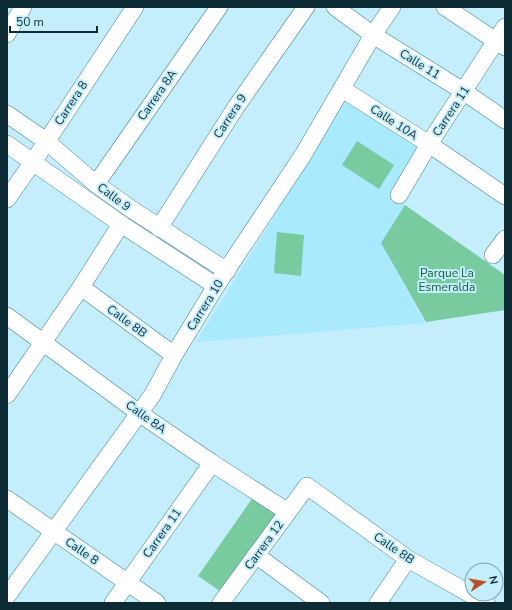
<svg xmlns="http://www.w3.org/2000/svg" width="512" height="610" viewBox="0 0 512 610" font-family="'Nunito Sans',sans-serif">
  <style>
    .built { fill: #aaeaff }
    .green { fill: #78cb9f }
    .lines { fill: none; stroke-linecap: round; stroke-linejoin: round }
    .minor-casing { stroke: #3a8296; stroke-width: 18 }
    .minor { stroke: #fff; stroke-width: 17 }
    .labels { text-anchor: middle; stroke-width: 4; stroke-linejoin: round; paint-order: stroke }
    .street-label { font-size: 12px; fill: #0c2b34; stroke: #c5eefc }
    .park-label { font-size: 12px; fill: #135c3c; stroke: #c5eefc }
  </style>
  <rect width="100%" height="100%" fill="#c5eefc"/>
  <path class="built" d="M 342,89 L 429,144 L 394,199 L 405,205 L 381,243 L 425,323 L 196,342 L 273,218 Z"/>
  <g class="green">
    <path d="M 357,141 L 394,165 L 379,189 L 342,165 Z"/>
    <path d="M 405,205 L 505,275 L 505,310 L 426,322 L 381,243 Z"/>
    <path d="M 277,232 L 304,235 L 301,276 L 274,273 Z"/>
    <path d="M 256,493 L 278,511 L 220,591 L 198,576 Z"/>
  </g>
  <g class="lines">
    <g class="minor-casing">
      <g id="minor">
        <path d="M 335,7 L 373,35 L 463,91 L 505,120"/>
        <path d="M 445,7 L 505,47"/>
        <path d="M 7,34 L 23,7"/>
        <path d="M 342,89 L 429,144 L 505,196"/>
        <path d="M 7,114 L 46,141 L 96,184 L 131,209 L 227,271"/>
        <path d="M 7,144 L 121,224 L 216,286"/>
        <path d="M 96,184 L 219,7"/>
        <path d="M 399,195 L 429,144 L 505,27"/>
        <path d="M 7,199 L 33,162 L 135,7"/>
        <path d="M 159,228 L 236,107 L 306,7"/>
        <path d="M 493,255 L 505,239"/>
        <path d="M 81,287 L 174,355"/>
        <path d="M 7,316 L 139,413 L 212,463 L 288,512"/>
        <path d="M 7,395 L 81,287 L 121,224"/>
        <path d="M 7,499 L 157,603"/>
        <path d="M 256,555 L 321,603"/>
        <path d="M 7,596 L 153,394 L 174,355 L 216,286 L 303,155 L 373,35 L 392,7"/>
        <path d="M 113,603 L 212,463"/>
        <path d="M 221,603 L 307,486 L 408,559 L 486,603"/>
        <path d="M 378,603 L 408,559"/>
      </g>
    </g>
    <use href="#minor" class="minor"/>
  </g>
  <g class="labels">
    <g class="street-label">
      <text transform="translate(420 64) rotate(32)" y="4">Calle 11</text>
      <text transform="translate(157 95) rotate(-55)" y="4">Carrera 8A</text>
      <text transform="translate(71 103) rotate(-57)" y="4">Carrera 8</text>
      <text transform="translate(451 111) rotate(-57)" y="4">Carrera 11</text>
      <text transform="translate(230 116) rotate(-57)" y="4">Carrera 9</text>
      <text transform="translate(394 122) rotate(33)" y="4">Calle 10A</text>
      <text transform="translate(114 197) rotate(37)" y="4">Calle 9</text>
      <text transform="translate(205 305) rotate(-58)" y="4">Carrera 10</text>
      <text transform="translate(127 321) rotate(36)" y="4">Calle 8B</text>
      <text transform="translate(146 417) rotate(36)" y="4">Calle 8A</text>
      <text transform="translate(162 533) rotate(-55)" y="4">Carrera 11</text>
      <text transform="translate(264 545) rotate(-54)" y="4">Carrera 12</text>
      <text transform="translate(394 548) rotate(34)" y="4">Calle 8B</text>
      <text transform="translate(82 551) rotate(35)" y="4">Calle 8</text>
    </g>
    <g class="park-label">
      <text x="447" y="277">Parque La<tspan x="447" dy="14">Esmeralda</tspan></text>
    </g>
  </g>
  <rect width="512" height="610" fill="none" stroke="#0c2b34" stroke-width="16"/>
  <g transform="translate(484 582) rotate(78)"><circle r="19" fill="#c5eefc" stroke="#7ba0ac"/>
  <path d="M0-3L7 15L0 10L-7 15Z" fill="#b8512b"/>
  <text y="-6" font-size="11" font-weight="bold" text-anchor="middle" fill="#0c2b34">N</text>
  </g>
  <path d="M10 26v6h87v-6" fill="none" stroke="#0c2b34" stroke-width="2"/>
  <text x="16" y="26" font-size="12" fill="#0c2b34" stroke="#c5eefc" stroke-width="3" paint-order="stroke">50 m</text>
</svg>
